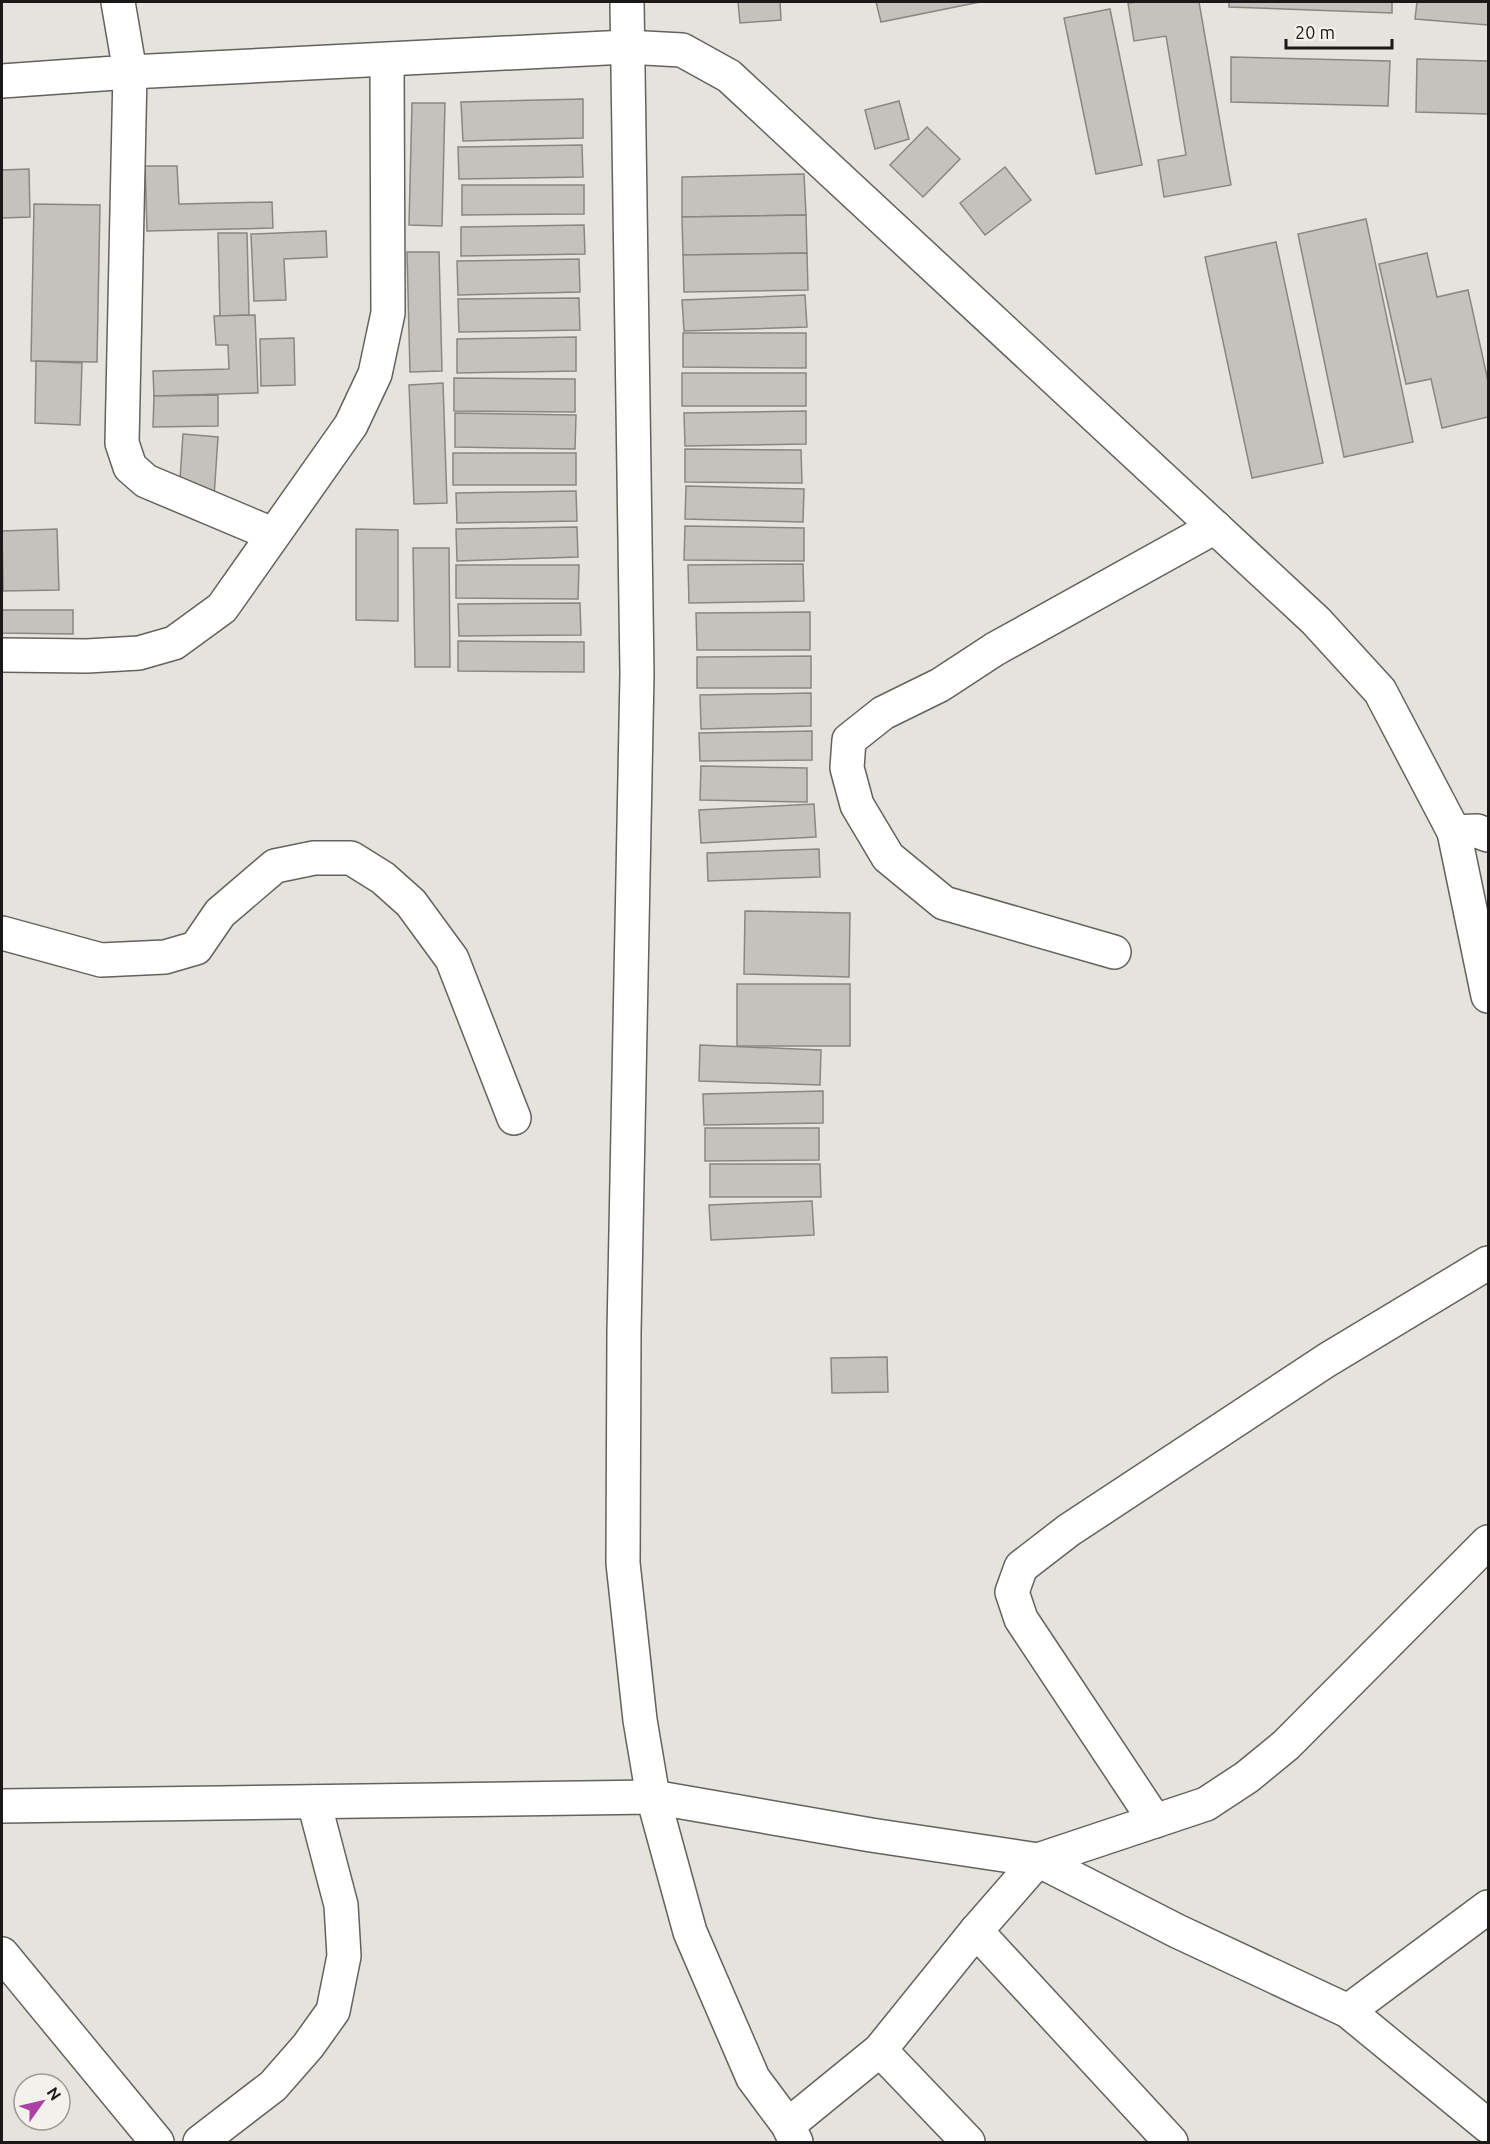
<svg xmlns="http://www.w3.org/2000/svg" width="1490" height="2144" viewBox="0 0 1490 2144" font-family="Ubuntu,sans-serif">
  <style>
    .building { fill: #c3c2bc; stroke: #888782; stroke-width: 1.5 }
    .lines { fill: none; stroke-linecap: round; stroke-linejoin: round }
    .street-casing { stroke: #64625d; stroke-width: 36 }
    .street { stroke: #fff; stroke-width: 33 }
  </style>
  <rect width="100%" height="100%" fill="#e5e3de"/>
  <g class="building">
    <path d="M 738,2 L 780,2 L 781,20 L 740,23 Z"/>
    <path d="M 876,2 L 980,2 L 881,22 Z"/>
    <path d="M 1138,2 L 1199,2 L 1231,185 L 1164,197 L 1158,160 L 1186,155 L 1166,36 L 1134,41 L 1128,3 Z"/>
    <path d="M 1229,2 L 1392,2 L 1392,13 L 1229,7 Z"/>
    <path d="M 1417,2 L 1488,2 L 1488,25 L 1415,19 Z"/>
    <path d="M 1110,9 L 1142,165 L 1096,174 L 1064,18 Z"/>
    <path d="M 1231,57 L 1390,61 L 1388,106 L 1231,102 Z"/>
    <path d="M 1417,59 L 1488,61 L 1488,114 L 1416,112 Z"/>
    <path d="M 583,99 L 583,138 L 463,141 L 461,102 Z"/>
    <path d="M 899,101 L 909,139 L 875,149 L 865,110 Z"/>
    <path d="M 412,103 L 445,103 L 442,226 L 409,225 Z"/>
    <path d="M 927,127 L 960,159 L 923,197 L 890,165 Z"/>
    <path d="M 582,145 L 583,177 L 459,179 L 458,147 Z"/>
    <path d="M 145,166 L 177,166 L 179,204 L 272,202 L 273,228 L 147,231 Z"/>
    <path d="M 1005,167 L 1031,200 L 985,235 L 960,203 Z"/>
    <path d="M 29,169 L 30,217 L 2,218 L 2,170 Z"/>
    <path d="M 804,174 L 806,215 L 682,217 L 682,177 Z"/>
    <path d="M 462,185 L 584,185 L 584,214 L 462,215 Z"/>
    <path d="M 34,204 L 100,205 L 97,362 L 31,361 Z"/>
    <path d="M 806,215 L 807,253 L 683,255 L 682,217 Z"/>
    <path d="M 1366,219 L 1413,442 L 1344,457 L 1298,234 Z"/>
    <path d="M 584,225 L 585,254 L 461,256 L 461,227 Z"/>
    <path d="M 326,231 L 327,257 L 284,259 L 286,300 L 254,301 L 251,234 Z"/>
    <path d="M 218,233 L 247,233 L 249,315 L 220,316 Z"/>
    <path d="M 1276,242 L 1323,463 L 1252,478 L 1205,257 Z"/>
    <path d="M 407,252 L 439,252 L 442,371 L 410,372 Z"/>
    <path d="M 807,253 L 808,290 L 684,292 L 683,255 Z"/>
    <path d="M 1427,253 L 1437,297 L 1468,290 L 1488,381 L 1488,417 L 1442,428 L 1431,379 L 1406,384 L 1379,264 Z"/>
    <path d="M 579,259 L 580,292 L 458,295 L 457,261 Z"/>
    <path d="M 805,295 L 807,327 L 684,331 L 682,300 Z"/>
    <path d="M 579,298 L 580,330 L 459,332 L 458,299 Z"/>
    <path d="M 255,315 L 258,393 L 154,396 L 153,371 L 229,369 L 228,345 L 216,345 L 214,316 Z"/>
    <path d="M 683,333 L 806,333 L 806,368 L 683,367 Z"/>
    <path d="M 576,337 L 576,371 L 457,373 L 457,339 Z"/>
    <path d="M 294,338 L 295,385 L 261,386 L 260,339 Z"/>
    <path d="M 36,361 L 82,363 L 80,425 L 35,423 Z"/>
    <rect x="682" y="373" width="124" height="33"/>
    <path d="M 454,378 L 575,379 L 575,412 L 454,411 Z"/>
    <path d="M 443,383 L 447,503 L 414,504 L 409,385 Z"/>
    <path d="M 218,395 L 218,426 L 153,427 L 154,396 Z"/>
    <path d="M 806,411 L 806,444 L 685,446 L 684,413 Z"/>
    <path d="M 455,413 L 576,415 L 575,449 L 455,447 Z"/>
    <path d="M 183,434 L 218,437 L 214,497 L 179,495 Z"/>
    <path d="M 685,449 L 801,450 L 802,483 L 685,482 Z"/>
    <rect x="453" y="453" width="123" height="32"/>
    <path d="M 686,486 L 804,489 L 803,522 L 685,519 Z"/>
    <path d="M 576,491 L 577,521 L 457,523 L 456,493 Z"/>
    <path d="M 685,526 L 804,528 L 804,561 L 684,560 Z"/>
    <path d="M 577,527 L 578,557 L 457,561 L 456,529 Z"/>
    <path d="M 57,529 L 59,590 L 3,591 L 2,531 Z"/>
    <path d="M 356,529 L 398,530 L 398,621 L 356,620 Z"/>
    <path d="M 413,548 L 449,548 L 450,667 L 415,667 Z"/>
    <path d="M 803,564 L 804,601 L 689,603 L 688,565 Z"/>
    <path d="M 456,565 L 579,565 L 578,599 L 456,598 Z"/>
    <path d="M 580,603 L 581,635 L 459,636 L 458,604 Z"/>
    <path d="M 2,610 L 73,610 L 73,634 L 2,633 Z"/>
    <path d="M 810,612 L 810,650 L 697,650 L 696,613 Z"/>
    <path d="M 458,641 L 584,642 L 584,672 L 458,671 Z"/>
    <path d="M 811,656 L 811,688 L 697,688 L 697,657 Z"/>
    <path d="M 811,693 L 811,726 L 701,729 L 700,695 Z"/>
    <path d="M 812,731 L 812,760 L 700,761 L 699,733 Z"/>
    <path d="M 701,766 L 807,768 L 807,802 L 700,800 Z"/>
    <path d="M 814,804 L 816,837 L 701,843 L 699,810 Z"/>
    <path d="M 819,849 L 820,877 L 708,881 L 707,853 Z"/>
    <path d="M 745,911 L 850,913 L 849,977 L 744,974 Z"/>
    <rect x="737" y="984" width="113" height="62"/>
    <path d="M 700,1045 L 821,1050 L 820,1085 L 699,1081 Z"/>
    <path d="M 823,1091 L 823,1123 L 704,1125 L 703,1094 Z"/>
    <path d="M 705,1128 L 819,1128 L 819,1160 L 705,1161 Z"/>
    <path d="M 710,1164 L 820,1164 L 821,1197 L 710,1197 Z"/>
    <path d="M 812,1201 L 814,1235 L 711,1240 L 709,1205 Z"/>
    <path d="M 887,1357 L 888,1392 L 832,1393 L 831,1358 Z"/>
  </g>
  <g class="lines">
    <g class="street-casing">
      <g id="street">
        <path d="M 627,2 L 637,674 L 624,1332 L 623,1563 L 640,1720 L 653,1797 L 690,1932 L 753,2078 L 788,2125 L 796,2142"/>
        <path d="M 2,81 L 130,72 L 118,2"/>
        <path d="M 272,534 L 146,481 L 130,467 L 122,443 L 130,72 L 626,47 L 682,50 L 729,76 L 1316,621 L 1380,691 L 1454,832 L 1488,996"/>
        <path d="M 2,655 L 87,656 L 139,653 L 174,643 L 222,608 L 351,425 L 375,374 L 388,313 L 387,61"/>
        <path d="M 1454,832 L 1477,831 L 1488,835"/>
        <path d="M 2,933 L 101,960 L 165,957 L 196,948 L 220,913 L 275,866 L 314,858 L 351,858 L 383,878 L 411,903 L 452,959 L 514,1118"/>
        <path d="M 1114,952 L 944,903 L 888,857 L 857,805 L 847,768 L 849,740 L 883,713 L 940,685 L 995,649 L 1215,527"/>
        <path d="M 2,1806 L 653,1797 L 871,1835 L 1038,1860 L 1177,1931 L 1348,2011 L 1488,2126"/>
        <path d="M 1155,1821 L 1021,1619 L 1012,1592 L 1021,1567 L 1069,1530 L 1327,1360 L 1488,1263"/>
        <path d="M 976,1931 L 1171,2142"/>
        <path d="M 2,1954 L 157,2142"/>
        <path d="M 1348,2011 L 1488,1907"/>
        <path d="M 880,2050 L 968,2142"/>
        <path d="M 788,2125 L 880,2050 L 976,1931 L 1038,1860 L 1206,1804 L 1247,1777 L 1286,1745 L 1488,1542"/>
        <path d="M 200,2142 L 273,2086 L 308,2046 L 333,2011 L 344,1956 L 341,1905 L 314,1802"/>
      </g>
    </g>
    <use href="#street" class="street"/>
  </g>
  <rect width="1490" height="2144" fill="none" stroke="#1a1917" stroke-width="6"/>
  <g transform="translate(42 2102) rotate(56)"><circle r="28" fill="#f2f1eb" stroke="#9c9b96" stroke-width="1.5"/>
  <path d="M0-4.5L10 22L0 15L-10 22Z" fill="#ab41a2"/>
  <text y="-9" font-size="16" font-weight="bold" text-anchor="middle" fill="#1a1917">N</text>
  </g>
  <path d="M1286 39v9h106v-9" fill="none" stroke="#1a1917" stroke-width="3"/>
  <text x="1295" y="39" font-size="18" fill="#1a1917" stroke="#f2f1eb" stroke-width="4.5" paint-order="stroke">20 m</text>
</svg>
